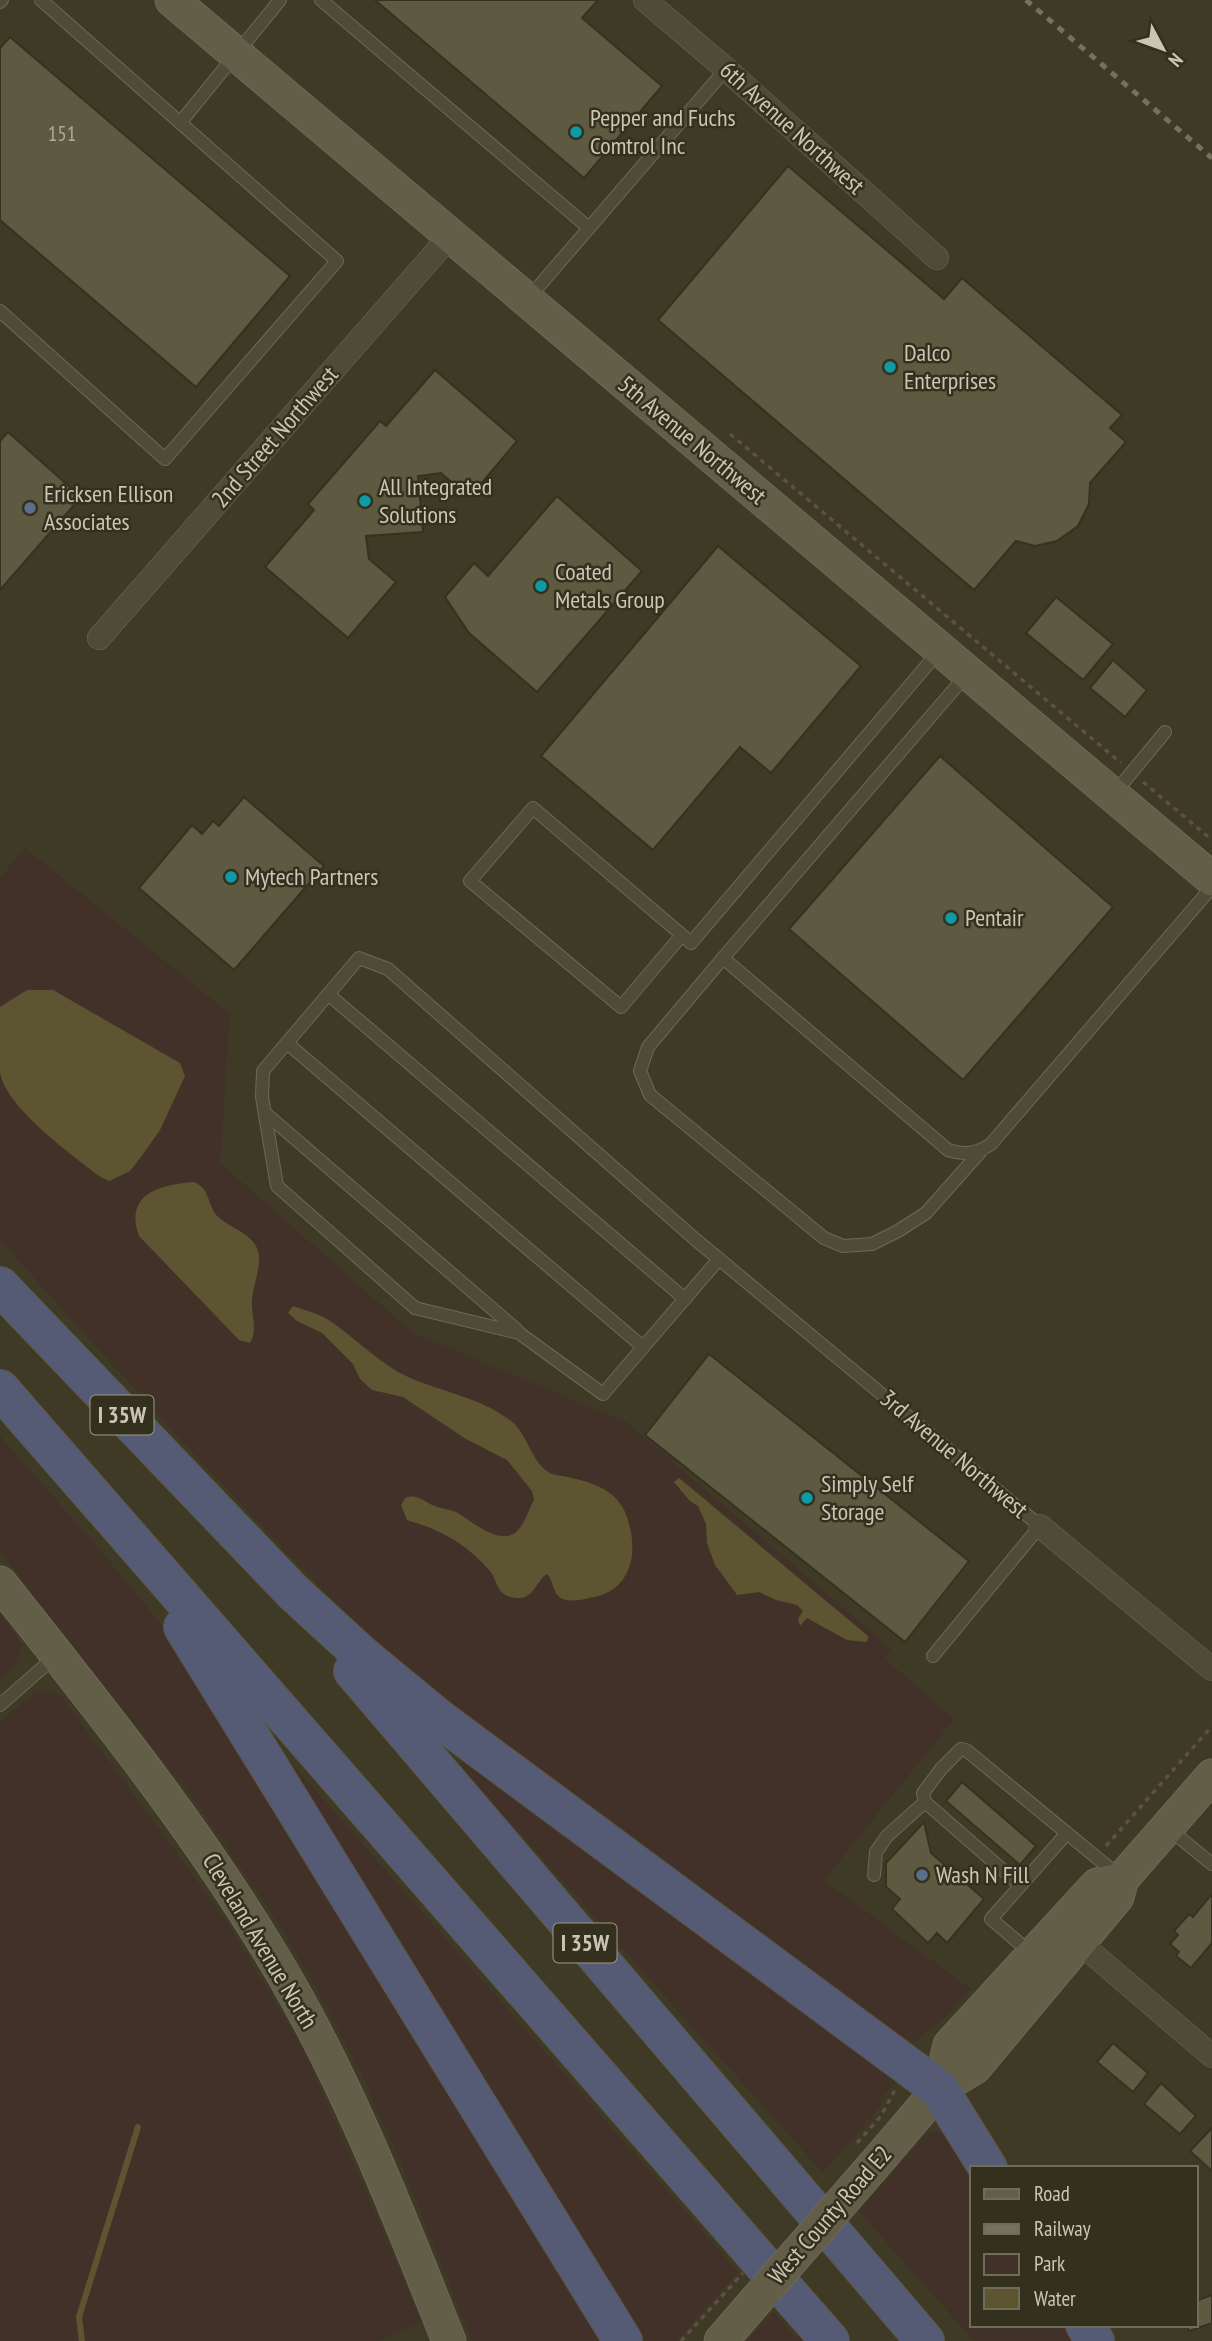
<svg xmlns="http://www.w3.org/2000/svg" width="1212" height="2341" viewBox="0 0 1212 2341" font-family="'PT Sans Narrow',sans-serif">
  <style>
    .green { fill: #423129; fill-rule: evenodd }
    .water { fill: #5d5532 }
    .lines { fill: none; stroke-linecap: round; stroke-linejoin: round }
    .stream { stroke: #5d5532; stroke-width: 6 }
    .building { fill: #5e5941; stroke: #363220; stroke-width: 2 }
    .lane-casing { stroke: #6d6957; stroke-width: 14 }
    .street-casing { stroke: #6d6957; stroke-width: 24 }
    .secondary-casing { stroke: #6d6957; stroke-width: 35 }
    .highway-casing { stroke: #5a5644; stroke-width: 40 }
    .path { stroke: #5f4f47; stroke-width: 3.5; stroke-dasharray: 5 5; stroke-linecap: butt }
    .lane { stroke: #4f4b39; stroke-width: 12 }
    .street { stroke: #4f4b39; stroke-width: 23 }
    .secondary { stroke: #625e47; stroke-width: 33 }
    .highway { stroke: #565b75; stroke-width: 38 }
    .rail { stroke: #76715b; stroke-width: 5; stroke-dasharray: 7 7; stroke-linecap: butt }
    .secondary-bridge-casing { stroke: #6d6957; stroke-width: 35; stroke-linecap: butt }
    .path-bridge { stroke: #5f4f47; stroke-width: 3.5; stroke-dasharray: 5 5; stroke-linecap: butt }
    .secondary-bridge { stroke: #625e47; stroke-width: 33 }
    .culture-dot { fill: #0f9aa8; stroke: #34301e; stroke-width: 2.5 }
    .service-dot { fill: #5c6f8a; stroke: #34301e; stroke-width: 2.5 }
    .labels { text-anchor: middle; stroke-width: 5; stroke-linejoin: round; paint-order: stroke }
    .number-label { font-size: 21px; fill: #afab98 }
    .shield { fill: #34301e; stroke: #9d9988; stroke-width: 2 }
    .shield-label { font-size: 23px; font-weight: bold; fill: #cac6b5 }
    .poi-label { font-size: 24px; fill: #cac6b5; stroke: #34301e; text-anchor: start }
    .street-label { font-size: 24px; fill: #cac6b5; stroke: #34301e }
  </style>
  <rect width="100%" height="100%" fill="#3f3a25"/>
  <g class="green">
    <path d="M 25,848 L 230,1014 L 220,1163 L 413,1333 L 626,1422 L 891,1649 L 884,1658 L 954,1719 L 824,1880 L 970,1989 L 947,2016 L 915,2041 L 884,2033 L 546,1776 L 394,1657 L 351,1618 L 285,1551 L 183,1442 L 0,1240 L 0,1074 C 26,1122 57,1143 99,1176 L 109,1181 C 115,1178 124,1176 129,1171 C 150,1156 173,1100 185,1076 L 179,1063 L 53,990 L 12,998 L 0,1007 L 0,878 ZM 212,1206 L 217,1215 L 246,1236 L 259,1259 L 252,1300 L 254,1331 ZM 292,1306 L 329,1320 L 397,1371 L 420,1383 L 489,1408 L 511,1421 L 546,1471 L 558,1475 L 624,1511 L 633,1558 L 627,1571 L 597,1597 L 564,1600 L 554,1589 L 551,1578 L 547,1573 C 538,1579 536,1593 525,1597 C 519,1599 509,1598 504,1594 C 496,1589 496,1578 490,1571 C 466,1543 442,1531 407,1520 L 422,1498 L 432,1506 L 440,1507 C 456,1515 503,1547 518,1531 C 525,1524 529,1509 534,1500 L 532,1492 L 507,1460 L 466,1439 L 403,1397 L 372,1390 L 360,1379 L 353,1364 L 322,1333 L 297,1321 L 288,1313 ZM 684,1480 L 868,1636 L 868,1640 L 807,1618 L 804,1622 L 803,1611 L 797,1605 L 776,1600 L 759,1592 L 743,1594 L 698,1506 L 690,1501 Z"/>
    <path d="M 0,1436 L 107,1558 L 190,1660 L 606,2341 L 472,2341 L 399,2158 L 362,2075 L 319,1993 L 284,1932 L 201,1809 L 0,1552 Z"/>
    <path d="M 0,1614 C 27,1649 29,1647 0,1681 Z"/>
    <path d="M 49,1691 L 60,1695 L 225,1919 L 304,2050 L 422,2322 L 379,2341 L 0,2341 L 0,1722 L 36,1692 Z"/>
    <path d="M 473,1752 L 897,2080 L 886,2092 L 879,2108 L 823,2173 L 459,1765 Z"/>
    <path d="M 294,1766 L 738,2272 L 677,2341 L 639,2341 L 287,1772 Z"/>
    <path d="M 935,2132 L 946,2134 L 972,2168 L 972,2325 L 1072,2325 L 1082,2341 L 974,2341 L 858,2210 L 927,2134 Z"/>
    <path d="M 774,2312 L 795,2338 L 799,2336 L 803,2341 L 747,2341 Z"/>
  </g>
  <g class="water">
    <path d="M 27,990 L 53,990 L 180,1063 L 185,1076 L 160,1130 L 143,1154 L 130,1171 L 109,1181 L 99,1176 C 72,1155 5,1107 0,1072 C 0,1051 0,1027 0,1007 Z"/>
    <path d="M 193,1182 C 210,1187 207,1204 217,1216 C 229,1228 253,1233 258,1251 C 262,1266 253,1285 252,1300 C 251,1314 258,1330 250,1343 L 239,1340 L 139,1236 C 124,1194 159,1185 193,1182 Z"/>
    <path d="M 293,1306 C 304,1310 317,1313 327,1319 C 352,1335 373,1358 400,1373 C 435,1391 479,1396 511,1421 C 528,1434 530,1460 548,1472 C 552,1475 557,1475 563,1476 C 586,1481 614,1487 625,1512 C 640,1548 634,1592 589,1598 C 581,1600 571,1602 563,1599 C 552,1595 554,1580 547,1574 C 538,1579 535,1593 525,1597 C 519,1599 509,1598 504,1594 C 496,1589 496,1578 490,1571 C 466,1544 442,1530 407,1520 L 401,1505 L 405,1498 C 415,1494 421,1499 430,1504 C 437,1508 448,1509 456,1512 C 471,1520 502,1550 519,1529 C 525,1522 529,1509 534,1500 L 532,1491 L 507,1460 L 466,1439 L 403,1397 L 372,1390 L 360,1379 L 353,1364 L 322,1333 L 297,1321 L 288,1313 Z"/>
    <path d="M 679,1478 L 868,1636 L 868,1640 L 866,1642 L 847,1640 L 807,1618 L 800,1626 L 798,1619 L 803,1611 L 797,1605 L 776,1600 L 759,1592 L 737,1595 L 735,1592 L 715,1565 L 707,1543 L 706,1524 L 698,1506 L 690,1501 L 674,1482 Z"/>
  </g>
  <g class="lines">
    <path class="stream" d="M 82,2341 L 79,2317 L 138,2127"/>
  </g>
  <g class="building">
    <path d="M 375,0 L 598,0 L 582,18 L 662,86 L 584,178 Z"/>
    <path d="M 10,37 L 290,276 L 196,387 L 0,220 L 0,48 Z"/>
    <path d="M 788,166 L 944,299 L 962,278 L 1122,415 L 1110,428 L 1126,442 L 1090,483 L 1089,504 L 1078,526 L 1057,541 L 1035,546 L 1016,541 L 974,590 L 658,320 Z"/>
    <path d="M 435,370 L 517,441 L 469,498 L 441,473 L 418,476 L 423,532 L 366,536 L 369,559 L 396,582 L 348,638 L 265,567 L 314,510 L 308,504 L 380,421 L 386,426 Z"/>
    <path d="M 8,432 L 81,497 L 0,590 L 0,441 Z"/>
    <path d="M 557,496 L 642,571 L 537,692 L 469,633 L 445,597 L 474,563 L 488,576 Z"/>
    <path d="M 718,546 L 861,666 L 771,773 L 740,747 L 653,850 L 541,756 Z"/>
    <path d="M 1056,597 L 1113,644 L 1083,680 L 1026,633 Z"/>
    <path d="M 1113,660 L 1147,690 L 1125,717 L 1090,688 Z"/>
    <path d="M 940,756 L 1113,907 L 963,1080 L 789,929 Z"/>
    <path d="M 244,797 L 324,866 L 234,970 L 139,888 L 192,825 L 202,834 L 213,821 L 219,826 Z"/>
    <path d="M 709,1354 L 969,1561 L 905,1642 L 645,1435 Z"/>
    <path d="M 962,1782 L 1036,1846 L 1020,1865 L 946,1801 Z"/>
    <path d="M 924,1822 L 931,1853 L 984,1899 L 947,1943 L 937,1933 L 928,1943 L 892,1909 L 900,1899 L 886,1887 L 886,1863 Z"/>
    <path d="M 1212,1894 L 1212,1943 L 1191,1968 L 1176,1956 L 1179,1952 L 1170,1944 L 1178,1935 L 1174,1931 L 1189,1914 L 1193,1917 Z"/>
    <path d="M 1113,2043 L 1148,2073 L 1133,2092 L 1097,2062 Z"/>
    <path d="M 1161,2083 L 1196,2116 L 1180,2134 L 1144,2104 Z"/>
    <path d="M 1212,2128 L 1212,2171 L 1190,2151 Z"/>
    <path d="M 1212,2295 L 1212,2323 L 1189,2331 L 1186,2325 L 1196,2325 L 1196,2301 Z"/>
  </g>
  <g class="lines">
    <g class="lane-casing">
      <g id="lane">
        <path d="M 321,0 L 589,228"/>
        <path d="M 0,2 L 2,0"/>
        <path d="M 180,123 L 280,0"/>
        <path d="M 527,300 L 726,69"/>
        <path d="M 0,311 L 165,459 L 337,261 L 41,0"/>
        <path d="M 968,673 L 723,958 L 948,1150 C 965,1155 976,1154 991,1144 L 1212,887"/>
        <path d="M 1113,795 L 1165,732"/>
        <path d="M 682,935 L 621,1007 L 470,881 L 533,808 L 682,935 L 691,943 L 940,650"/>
        <path d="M 723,958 L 648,1047 L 640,1071 L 650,1095 L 824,1238 L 843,1246 L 872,1244 L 898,1231 L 926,1213 L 981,1151"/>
        <path d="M 328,994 L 685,1299"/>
        <path d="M 287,1043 L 643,1347"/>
        <path d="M 265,1113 L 517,1330"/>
        <path d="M 719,1259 L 603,1394 L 519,1333 L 415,1308 L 277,1186 L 262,1097 L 263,1071 L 359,958 L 388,969 L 696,1240 L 719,1259 L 1040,1526 L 933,1656"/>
        <path d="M 0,1705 L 57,1655"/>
        <path d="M 1169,1829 L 1212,1864"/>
        <path d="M 874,1875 L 876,1852 L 887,1836 L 925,1802"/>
        <path d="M 1020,1885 L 925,1802 L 923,1793 L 941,1769 L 961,1749 L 966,1750 L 1119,1876"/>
        <path d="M 1031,1953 L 991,1919 L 1067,1833"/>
      </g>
    </g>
    <g class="street-casing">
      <g id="street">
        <path d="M 645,0 L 726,69 L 937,258"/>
        <path d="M 99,638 L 451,235"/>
        <path d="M 1040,1526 L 1212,1669"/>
        <path d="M 1080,1943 L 1212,2056"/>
      </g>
    </g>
    <g class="secondary-casing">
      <g id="secondary">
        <path d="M 172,0 L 1212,879"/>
        <path d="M 0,1583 C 100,1709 202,1835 283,1974 C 351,2090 399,2216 449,2341"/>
        <path d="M 939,2089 L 950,2045 L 1097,1885 L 1122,1879"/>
        <path d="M 875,2164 L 939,2089 L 975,2067 L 1117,1897 L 1122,1879 L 1212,1776"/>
        <path d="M 721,2341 L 766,2289"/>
      </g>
    </g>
    <g class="highway-casing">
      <g id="highway">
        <path d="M 0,1286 L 293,1592 L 364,1657 L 438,1718 L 939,2089 L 988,2168"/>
        <path d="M 0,1389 L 830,2341"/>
        <path d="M 183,1627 L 623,2341"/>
        <path d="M 353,1671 L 925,2341"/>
        <path d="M 1085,2325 L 1095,2341"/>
      </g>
    </g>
    <g class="path">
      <path d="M 730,434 L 1121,763"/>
      <path d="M 1143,782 L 1212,840"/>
      <path d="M 1106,1846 L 1212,1726"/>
    </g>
    <use href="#lane" class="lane"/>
    <use href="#street" class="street"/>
    <use href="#secondary" class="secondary"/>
    <use href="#highway" class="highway"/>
    <path class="rail" d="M 1026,0 L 1212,158"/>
    <g class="secondary-bridge-casing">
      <path id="secondary-bridge" d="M 766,2289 L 875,2164"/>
    </g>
    <g class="path-bridge">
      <path d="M 857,2143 L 881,2116 L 896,2088"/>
      <path d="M 681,2341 L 743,2273"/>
    </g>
    <use href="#secondary-bridge" class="secondary-bridge"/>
  </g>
  <g class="culture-dot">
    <circle cx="576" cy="132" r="7"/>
    <circle cx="890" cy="367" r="7"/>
    <circle cx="365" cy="501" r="7"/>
    <circle cx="541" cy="586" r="7"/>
    <circle cx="231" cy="877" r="7"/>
    <circle cx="951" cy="918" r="7"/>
    <circle cx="807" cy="1498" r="7"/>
  </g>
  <g class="service-dot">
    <circle cx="30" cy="508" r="7"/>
    <circle cx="922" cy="1875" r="7"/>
  </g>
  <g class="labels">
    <g class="number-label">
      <text x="62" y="141">151</text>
    </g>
    <g class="shield">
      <rect x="90.5" y="1395.5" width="63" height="39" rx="5"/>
      <rect x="553.5" y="1923.5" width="63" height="39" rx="5"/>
    </g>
    <g class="shield-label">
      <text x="122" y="1423">I 35W</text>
      <text x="585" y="1951">I 35W</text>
    </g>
    <g class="poi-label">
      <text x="590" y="126">Pepper and Fuchs<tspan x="590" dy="28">Comtrol Inc</tspan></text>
      <text x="904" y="361">Dalco<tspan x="904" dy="28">Enterprises</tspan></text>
      <text x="379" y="495">All Integrated<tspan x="379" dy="28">Solutions</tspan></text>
      <text x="44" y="502">Ericksen Ellison<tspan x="44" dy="28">Associates</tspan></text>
      <text x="555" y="580">Coated<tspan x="555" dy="28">Metals Group</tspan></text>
      <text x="245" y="885">Mytech Partners</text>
      <text x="965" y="926">Pentair</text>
      <text x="821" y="1492">Simply Self<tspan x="821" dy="28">Storage</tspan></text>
      <text x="936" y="1883">Wash N Fill</text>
    </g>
    <g class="street-label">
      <text transform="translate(792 128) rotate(42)" y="8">6th Avenue Northwest</text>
      <text transform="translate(275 437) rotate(-49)" y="8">2nd Street Northwest</text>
      <text transform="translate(692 440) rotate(40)" y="8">5th Avenue Northwest</text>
      <text transform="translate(954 1454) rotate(40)" y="8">3rd Avenue Northwest</text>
      <text transform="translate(260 1941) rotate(59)" y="8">Cleveland Avenue North</text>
      <text transform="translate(830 2215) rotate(-49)" y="8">West County Road E2</text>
    </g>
  </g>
  <rect x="970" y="2166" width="228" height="161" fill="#34301e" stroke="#706c5a" stroke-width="2"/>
  <rect x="984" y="2189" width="35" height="10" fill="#625e47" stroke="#706c5a" stroke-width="2"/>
  <text x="1034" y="2201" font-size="21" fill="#cac6b5">Road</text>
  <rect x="984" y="2224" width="35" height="10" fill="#76715b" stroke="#706c5a" stroke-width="2"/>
  <text x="1034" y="2236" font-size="21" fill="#cac6b5">Railway</text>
  <rect x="984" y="2254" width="35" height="21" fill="#423129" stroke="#706c5a" stroke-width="2"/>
  <text x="1034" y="2271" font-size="21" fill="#cac6b5">Park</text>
  <rect x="984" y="2288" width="35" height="21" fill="#5d5532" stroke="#706c5a" stroke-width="2"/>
  <text x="1034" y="2306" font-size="21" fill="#cac6b5">Water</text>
  <g transform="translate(1163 49) rotate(131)" stroke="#34301e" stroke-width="5" paint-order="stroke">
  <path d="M0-5L12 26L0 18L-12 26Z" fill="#cac6b5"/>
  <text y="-10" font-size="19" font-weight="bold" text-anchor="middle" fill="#cac6b5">N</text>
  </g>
</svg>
